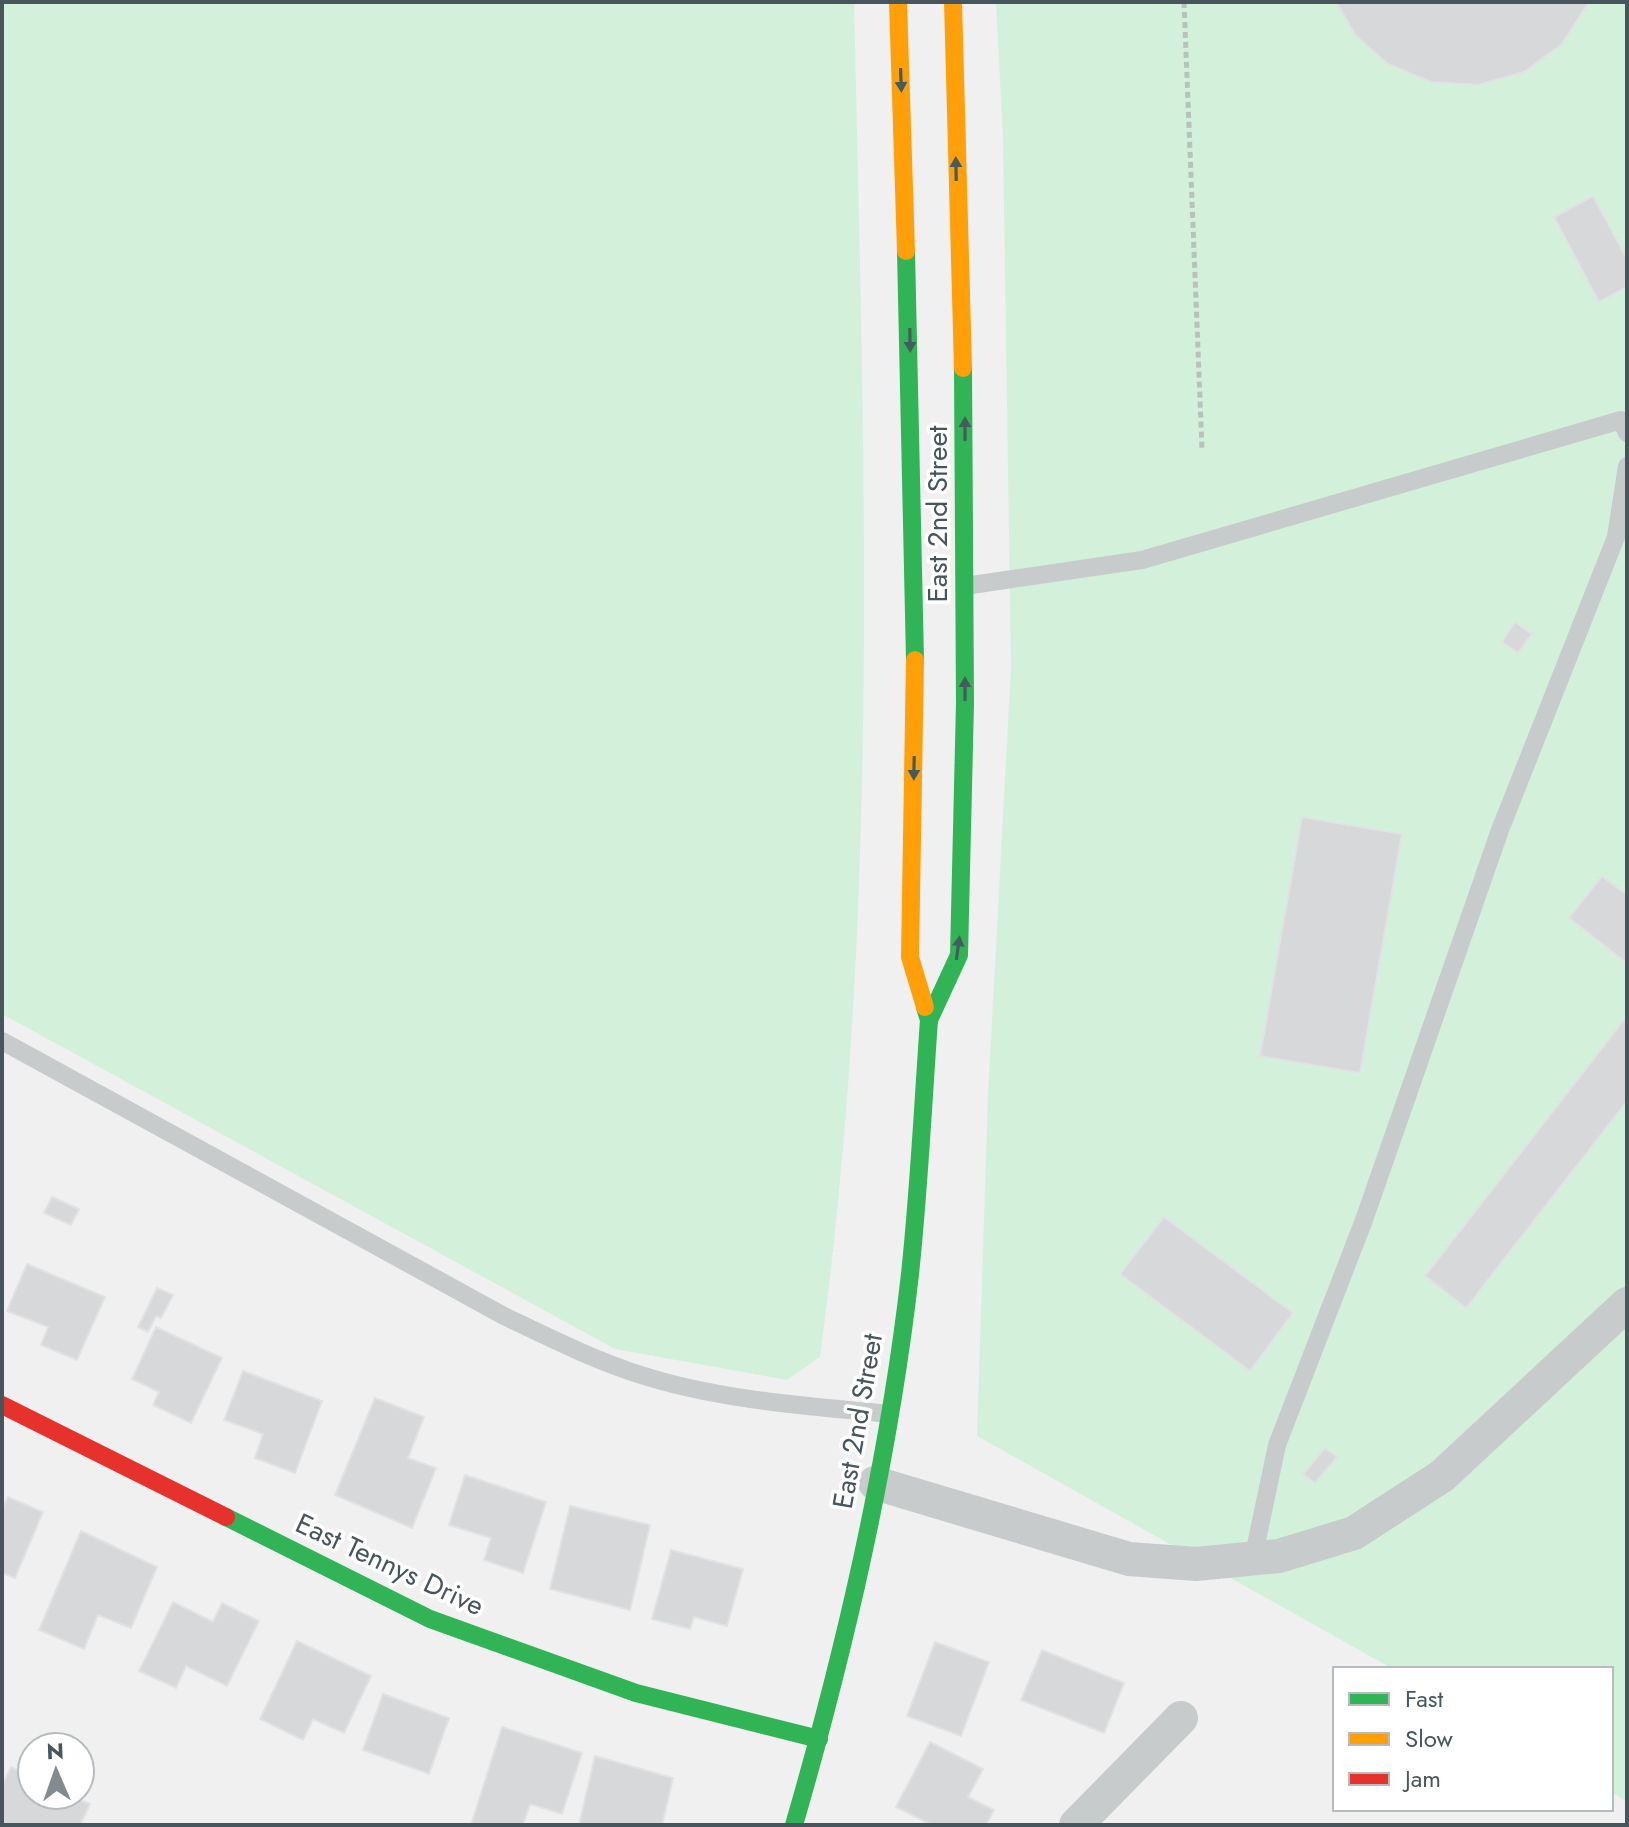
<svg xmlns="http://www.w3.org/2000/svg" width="1629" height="1827" viewBox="0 0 1629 1827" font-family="Jost,sans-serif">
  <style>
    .green { fill: #d3f0da }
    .building { fill: #d7d8d9; stroke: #e1e2e3; stroke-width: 2 }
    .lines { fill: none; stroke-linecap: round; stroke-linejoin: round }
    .path { stroke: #b6c3bd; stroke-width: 5; stroke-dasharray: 6 4; stroke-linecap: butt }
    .lane { stroke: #c7cbcc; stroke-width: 18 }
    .street { stroke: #c7cbcc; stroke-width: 34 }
    .fast { stroke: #30b455; stroke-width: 18 }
    .slow { stroke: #ff9f0a; stroke-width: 18 }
    .jam { stroke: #e5322d; stroke-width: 18 }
    .oneway { fill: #455b5c }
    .labels { text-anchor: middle; stroke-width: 7; stroke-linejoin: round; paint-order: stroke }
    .street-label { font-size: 28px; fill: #46565c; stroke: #fff }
  </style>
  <rect width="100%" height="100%" fill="#f0f0f0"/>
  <g class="green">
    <path d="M 2,2 L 854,2 C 864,453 881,908 820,1357 L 787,1380 L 615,1349 L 2,1014 Z"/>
    <path d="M 996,2 L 1627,2 L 1627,1801 L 1611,1792 L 1611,1669 L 1393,1669 L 977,1436 L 988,1095 L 1011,668 L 1003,138 Z"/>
  </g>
  <g class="building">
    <path d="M 1336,2 L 1589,2 L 1562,44 L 1524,72 L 1478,85 L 1431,82 L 1388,64 L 1356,36 Z"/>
    <path d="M 1593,196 L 1627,259 L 1627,287 L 1599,302 L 1554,217 Z"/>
    <path d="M 1515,622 L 1532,634 L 1518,653 L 1502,642 Z"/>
    <path d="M 1302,817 L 1402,834 L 1360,1073 L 1260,1056 Z"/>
    <path d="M 1602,876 L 1627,895 L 1627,963 L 1569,918 Z"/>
    <path d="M 1627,1016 L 1627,1101 L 1466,1308 L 1425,1276 Z"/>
    <path d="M 52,1197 L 79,1209 L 71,1225 L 44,1213 Z"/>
    <path d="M 1164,1217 L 1293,1313 L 1250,1371 L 1120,1274 Z"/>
    <path d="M 27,1264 L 105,1297 L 77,1360 L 41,1345 L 48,1327 L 7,1311 Z"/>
    <path d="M 157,1288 L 173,1295 L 161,1318 L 156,1316 L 148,1332 L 138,1327 Z"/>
    <path d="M 156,1327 L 222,1358 L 191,1423 L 153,1405 L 159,1392 L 132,1379 Z"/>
    <path d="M 243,1371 L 322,1401 L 295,1473 L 255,1458 L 263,1434 L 224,1420 Z"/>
    <path d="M 375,1398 L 424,1417 L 408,1458 L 436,1468 L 412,1528 L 335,1495 Z"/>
    <path d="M 1325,1448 L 1337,1457 L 1315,1483 L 1303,1474 Z"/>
    <path d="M 465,1475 L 546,1502 L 523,1573 L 484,1560 L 491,1538 L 449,1525 Z"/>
    <path d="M 8,1497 L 43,1512 L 15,1578 L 2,1573 L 2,1509 Z"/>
    <path d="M 570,1506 L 650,1525 L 630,1610 L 550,1589 Z"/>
    <path d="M 81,1531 L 157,1567 L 131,1628 L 98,1615 L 84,1649 L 39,1630 Z"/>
    <path d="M 671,1550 L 743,1569 L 727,1626 L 694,1617 L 690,1629 L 652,1619 Z"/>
    <path d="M 173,1602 L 213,1622 L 222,1603 L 259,1621 L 227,1686 L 186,1666 L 176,1688 L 139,1671 Z"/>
    <path d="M 297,1641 L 371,1676 L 344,1733 L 313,1719 L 303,1740 L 260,1719 Z"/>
    <path d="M 935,1642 L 989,1662 L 961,1736 L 907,1716 Z"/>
    <path d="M 1042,1650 L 1124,1683 L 1104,1733 L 1021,1700 Z"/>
    <path d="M 383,1694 L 449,1718 L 429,1774 L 363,1750 Z"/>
    <path d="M 502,1727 L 582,1753 L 562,1814 L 530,1804 L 523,1825 L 471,1825 Z"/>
    <path d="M 930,1742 L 983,1769 L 968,1797 L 994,1810 L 986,1825 L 932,1825 L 896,1807 Z"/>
    <path d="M 595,1756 L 673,1778 L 662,1825 L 579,1825 Z"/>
    <path d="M 11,1767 L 32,1777 L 32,1795 L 70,1795 L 90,1804 L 80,1825 L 2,1825 L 2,1786 Z"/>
  </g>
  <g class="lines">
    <path class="path" d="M 1184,2 L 1202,449"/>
    <g class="lane">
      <path d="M 965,586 L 1142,560 L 1621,420 L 1627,433"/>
      <path d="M 2,1041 L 506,1317 C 550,1338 594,1360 641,1375 C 719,1400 807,1406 889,1414"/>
      <path d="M 1253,1559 L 1277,1445 L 1364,1220 L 1500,830 L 1616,537 L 1627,466"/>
    </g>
    <g class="street">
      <path d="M 875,1483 L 1129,1559 L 1196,1564 L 1279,1556 L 1354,1533 L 1442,1476 L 1627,1304"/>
      <path d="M 1076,1825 L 1181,1718"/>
    </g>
    <g class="fast">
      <path d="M 906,251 L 915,660"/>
      <path d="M 929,1020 L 959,955 L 965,703 L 963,368"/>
      <path d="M 226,1517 L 430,1619 L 636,1693 L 819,1739"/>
      <path d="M 794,1825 C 846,1646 889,1460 910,1274 C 919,1190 923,1104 929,1020 L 925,1007"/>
    </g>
    <g class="slow">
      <path d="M 898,2 L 906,251"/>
      <path d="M 953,2 L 963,368"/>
      <path d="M 915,660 L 910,957 L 925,1007"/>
    </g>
    <path class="jam" d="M 2,1405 L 226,1517"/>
  </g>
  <defs><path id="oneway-solid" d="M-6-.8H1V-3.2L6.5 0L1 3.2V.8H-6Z" transform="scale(2)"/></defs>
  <g class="oneway">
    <use href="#oneway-solid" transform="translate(901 80) rotate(88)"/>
    <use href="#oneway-solid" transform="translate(956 169) rotate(-91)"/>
    <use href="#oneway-solid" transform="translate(910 340) rotate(89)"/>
    <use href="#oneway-solid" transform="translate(965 429) rotate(-90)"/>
    <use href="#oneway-solid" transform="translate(965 689) rotate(-90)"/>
    <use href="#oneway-solid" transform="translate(914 768) rotate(91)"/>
    <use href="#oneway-solid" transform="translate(958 948) rotate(-82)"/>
  </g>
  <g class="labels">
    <g class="street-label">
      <text transform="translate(937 514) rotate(-90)" y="10">East 2nd Street</text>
      <text transform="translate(857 1421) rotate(-80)" y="10">East 2nd Street</text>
      <text transform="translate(390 1564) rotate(25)" y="10">East Tennys Drive</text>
    </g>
  </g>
  <rect width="1629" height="1827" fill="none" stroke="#46565c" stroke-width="8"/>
  <rect x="1333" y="1667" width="280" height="144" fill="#ffffff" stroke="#b5bbbe" stroke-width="2"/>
  <rect x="1349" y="1693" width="40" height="12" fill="#30b455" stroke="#b5bbbe" stroke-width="2"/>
  <text x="1405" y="1707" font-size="24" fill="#46565c">Fast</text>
  <rect x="1349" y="1733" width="40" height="12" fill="#ff9f0a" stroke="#b5bbbe" stroke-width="2"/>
  <text x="1405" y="1747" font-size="24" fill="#46565c">Slow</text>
  <rect x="1349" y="1773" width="40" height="12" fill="#e5322d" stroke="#b5bbbe" stroke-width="2"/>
  <text x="1405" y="1787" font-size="24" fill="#46565c">Jam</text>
  <g transform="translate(56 1771) rotate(358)"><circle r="38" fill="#ffffff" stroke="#b5bbbe" stroke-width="2"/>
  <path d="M0-6L14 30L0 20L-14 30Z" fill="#828c90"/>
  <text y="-12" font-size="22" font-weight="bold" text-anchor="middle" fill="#46565c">N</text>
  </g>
</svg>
